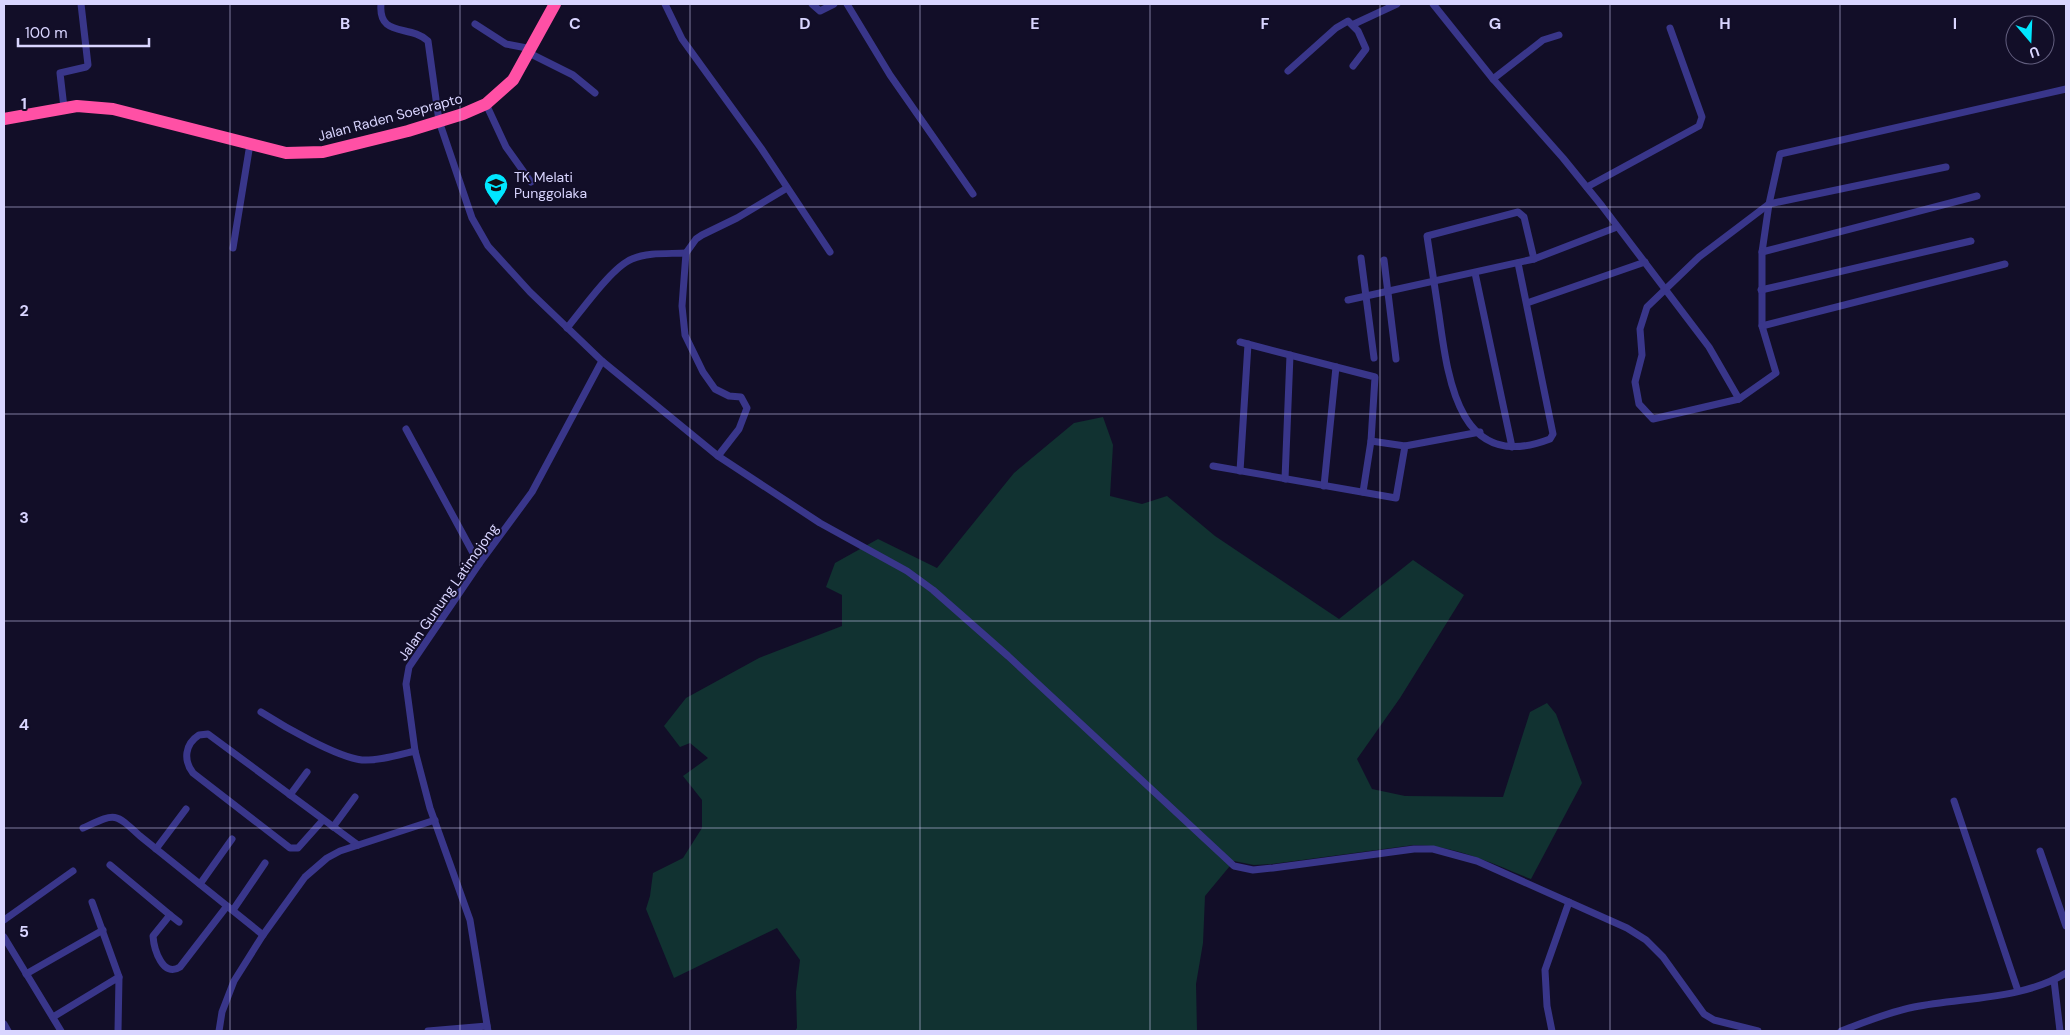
<svg xmlns="http://www.w3.org/2000/svg" width="2070" height="1035" viewBox="0 0 2070 1035" font-family="'DM Sans',sans-serif">
  <style>
    .green { fill: #113231 }
    .lines { fill: none; stroke-linecap: round; stroke-linejoin: round }
    .street { stroke: #39368a; stroke-width: 7 }
    .highway { stroke: #ff50a5; stroke-width: 12 }
    .grid { fill: none; stroke: #d9d5ff; stroke-width: 1; stroke-opacity: 0.55 }
    .labels { text-anchor: middle; stroke-width: 4; stroke-linejoin: round; paint-order: stroke }
    .street-label { font-size: 14px; fill: #d9d5ff; stroke: #120e28 }
    .poi-label { font-size: 14px; fill: #d9d5ff; stroke: #120e28; text-anchor: start }
    .grid-label { font-size: 16px; text-anchor: middle; font-weight: bold; fill: #d9d5ff; stroke: #120e28; stroke-width: 4; stroke-linejoin: round; paint-order: stroke }
  </style>
  <rect width="100%" height="100%" fill="#120e28"/>
  <path class="green" d="M 1103,417 L 1113,445 L 1110,496 L 1142,504 L 1167,496 L 1215,536 L 1339,619 L 1413,560 L 1464,595 L 1400,698 L 1357,759 L 1372,789 L 1405,796 L 1503,797 L 1530,712 L 1547,703 L 1556,714 L 1582,783 L 1531,879 C 1493,864 1455,845 1414,845 L 1272,864 L 1254,865 L 1234,861 L 1205,896 L 1203,943 L 1196,984 L 1197,1031 L 795,1031 L 797,1028 L 796,992 L 800,960 L 777,928 L 674,978 L 646,909 L 650,896 L 653,873 L 683,858 L 702,828 L 702,800 L 683,776 L 708,758 L 690,743 L 680,747 L 664,726 L 686,698 L 759,658 L 842,626 L 842,595 L 826,587 L 835,563 L 878,539 L 937,568 L 1014,473 L 1074,423 Z"/>
  <g class="lines">
    <g class="street">
      <path d="M 381,4 C 378,38 410,24 428,41 L 439,121 L 472,218 L 488,246 L 530,292 L 602,361 L 718,456 L 820,523 L 907,571 L 933,590 L 1008,656 L 1234,866 L 1253,870 L 1273,868 L 1414,849 L 1433,849 L 1477,861 L 1627,928 L 1646,940 L 1663,957 L 1704,1014 L 1714,1020 L 1758,1031"/>
      <path d="M 665,4 L 682,39 L 761,148 L 830,252"/>
      <path d="M 812,4 L 820,11 L 834,4"/>
      <path d="M 847,4 L 890,75 L 973,194"/>
      <path d="M 1433,4 L 1493,79 L 1563,158 L 1602,206 L 1709,347 L 1739,399"/>
      <path d="M 475,24 L 506,44 L 532,49"/>
      <path d="M 1354,24 L 1397,4"/>
      <path d="M 529,53 L 573,75 L 595,93"/>
      <path d="M 1288,71 L 1336,28 L 1348,21 L 1358,31 L 1366,49 L 1353,66"/>
      <path d="M 1493,79 L 1543,40 L 1559,35"/>
      <path d="M 486,104 L 506,147 L 531,182"/>
      <path d="M 64,108 L 60,73 L 86,67 L 88,65 L 81,4"/>
      <path d="M 1587,187 L 1699,126 L 1702,117 L 1670,28"/>
      <path d="M 1977,196 L 1762,252 L 1769,204 L 1780,154 L 2066,89"/>
      <path d="M 233,248 L 250,144"/>
      <path d="M 1762,252 L 1762,326 L 1776,373 L 1739,399 L 1653,419 L 1639,404 L 1635,382 L 1642,355 L 1640,329 L 1647,307 L 1699,257 L 1769,204 L 1946,167"/>
      <path d="M 1361,258 L 1374,358"/>
      <path d="M 1384,260 L 1396,359"/>
      <path d="M 1518,263 L 1553,434 L 1550,439 C 1459,474 1448,380 1439,315 C 1435,289 1431,262 1427,236 L 1518,212 L 1524,217 L 1534,259"/>
      <path d="M 1475,273 L 1512,447"/>
      <path d="M 1761,290 L 1971,241"/>
      <path d="M 1348,300 L 1534,259 L 1617,227"/>
      <path d="M 1527,303 L 1645,262"/>
      <path d="M 1762,326 L 2005,264"/>
      <path d="M 567,328 C 582,310 612,267 632,259 C 649,252 668,254 686,253"/>
      <path d="M 1240,342 L 1375,377 L 1371,441 L 1405,446"/>
      <path d="M 406,429 L 479,564"/>
      <path d="M 718,456 L 739,429 L 747,408 L 741,397 L 729,396 L 715,389 L 703,372 L 685,335 L 682,306 L 686,253 L 696,239 L 702,235 L 737,218 L 787,188"/>
      <path d="M 1213,466 L 1396,498 L 1405,446 L 1480,432"/>
      <path d="M 1240,471 L 1248,344"/>
      <path d="M 1285,479 L 1290,355"/>
      <path d="M 1324,486 L 1336,367"/>
      <path d="M 1363,492 L 1371,441"/>
      <path d="M 261,712 C 283,726 336,757 362,760 C 379,761 398,755 415,751"/>
      <path d="M 290,795 L 307,772"/>
      <path d="M 1954,801 L 2018,991"/>
      <path d="M 323,820 L 298,848 L 290,848 L 193,773 C 183,760 185,744 199,735 L 208,734 L 358,845"/>
      <path d="M 333,827 L 355,797"/>
      <path d="M 83,828 C 116,813 114,812 140,836 L 263,935"/>
      <path d="M 156,849 L 186,809"/>
      <path d="M 2040,851 L 2066,926"/>
      <path d="M 110,865 L 170,915 L 153,936 C 154,950 163,978 180,967 L 227,906"/>
      <path d="M 200,884 L 232,839"/>
      <path d="M 92,902 L 119,977"/>
      <path d="M 233,910 L 265,863"/>
      <path d="M 170,915 L 179,922"/>
      <path d="M 4,920 L 73,871"/>
      <path d="M 4,937 L 61,1031"/>
      <path d="M 26,974 L 103,930"/>
      <path d="M 2054,980 L 2060,1031"/>
      <path d="M 53,1017 L 119,977 L 118,1031"/>
      <path d="M 4,1024 L 8,1031"/>
      <path d="M 219,1031 L 222,1012 L 234,981 L 263,935 L 305,877 L 327,858 L 340,851 L 435,820"/>
      <path d="M 428,1031 L 487,1026"/>
      <path d="M 488,1031 L 470,920 L 430,808 L 415,751 L 406,684 L 409,667 L 479,564 L 532,492 L 602,361"/>
      <path d="M 1552,1031 L 1547,1006 L 1545,970 L 1569,902"/>
      <path d="M 1841,1031 C 1865,1022 1889,1012 1914,1007 C 1964,997 2022,1000 2066,973"/>
    </g>
    <path class="highway" d="M 4,119 L 77,106 L 113,109 L 286,153 L 323,152 L 408,131 L 463,114 L 486,104 L 513,80 L 555,4"/>
  </g>
  <path class="grid" d="M 230,4 L 230,1031M 460,4 L 460,1031M 690,4 L 690,1031M 920,4 L 920,1031M 1150,4 L 1150,1031M 1380,4 L 1380,1031M 1610,4 L 1610,1031M 1840,4 L 1840,1031M 4,207 L 2066,207M 4,414 L 2066,414M 4,621 L 2066,621M 4,828 L 2066,828"/>
  <defs>
    <g id="school-pin" transform="scale(1.25)"><path d="M0 17L-7.5 6A9.5 9.5 0 1 1 7.5 6Z" fill="#01e7ff" stroke="#120e28"/><path d="M0-5L7-2L0 1L-7-2ZM-4 1L0 2.5L4 1V4Q0 6-4 4Z" fill="#111"/></g>
  </defs>
  <g fill-rule="evenodd">
    <use href="#school-pin" x="496" y="185"/>
  </g>
  <g class="labels">
    <g class="street-label">
      <text transform="translate(390 117) rotate(-15)" y="5">Jalan Raden Soeprapto</text>
      <text transform="translate(448 592) rotate(-55)" y="5">Jalan Gunung Latimojong</text>
    </g>
    <g class="poi-label">
      <text x="514" y="182">TK Melati<tspan x="514" dy="16">Punggolaka</tspan></text>
    </g>
  </g>
  <g class="grid-label">
    <text x="345" y="29">B</text>
    <text x="575" y="29">C</text>
    <text x="805" y="29">D</text>
    <text x="1035" y="29">E</text>
    <text x="1265" y="29">F</text>
    <text x="1495" y="29">G</text>
    <text x="1725" y="29">H</text>
    <text x="1955" y="29">I</text>
    <text x="24" y="109">1</text>
    <text x="24" y="316">2</text>
    <text x="24" y="523">3</text>
    <text x="24" y="730">4</text>
    <text x="24" y="937">5</text>
  </g>
  <rect width="2070" height="1035" fill="none" stroke="#d9d5ff" stroke-width="10"/>
  <g transform="translate(2030 40) rotate(161)"><circle r="24" fill="#120e28" stroke="#625e7e"/>
  <path d="M0-4L9 19L0 12L-9 19Z" fill="#01e7ff"/>
  <text y="-8" font-size="14" font-weight="bold" text-anchor="middle" fill="#d9d5ff">U</text>
  </g>
  <path d="M18 38v8h131v-8" fill="none" stroke="#d9d5ff" stroke-width="2.5"/>
  <text x="25" y="38" font-size="15" fill="#d9d5ff" stroke="#120e28" stroke-width="4" paint-order="stroke">100 m</text>
</svg>
